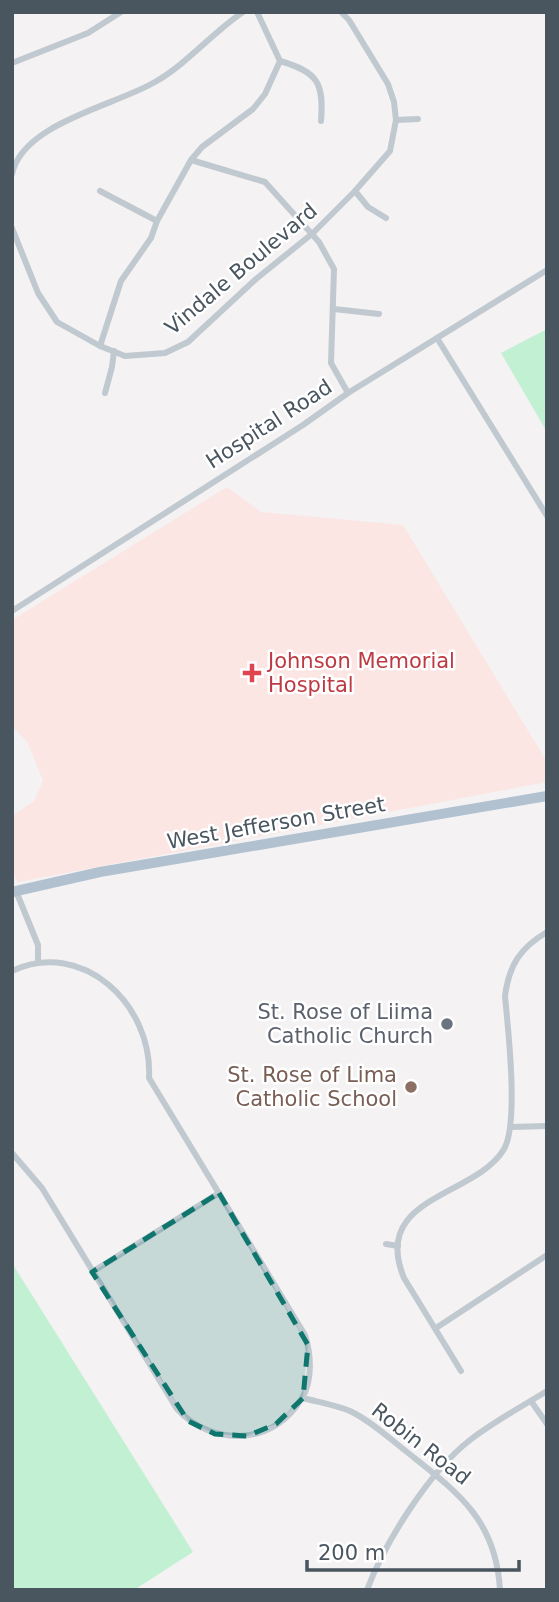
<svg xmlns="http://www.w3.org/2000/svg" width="559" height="1602" viewBox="0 0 559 1602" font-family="'DejaVu Sans',sans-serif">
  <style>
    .medical { fill: #fbe6e4 }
    .green { fill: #c2f0d3 }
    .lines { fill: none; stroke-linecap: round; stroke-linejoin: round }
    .street { stroke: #c0c9d0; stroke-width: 6 }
    .primary { stroke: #b2c1d0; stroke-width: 10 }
    .marked { fill: #0f766e; fill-opacity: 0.2; stroke: #0f766e; stroke-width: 5; stroke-dasharray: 14 9; stroke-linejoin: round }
    .health-dot { fill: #e0444e; stroke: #fff; stroke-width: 2.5 }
    .worship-dot { fill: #6b7280; stroke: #fff; stroke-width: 2.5 }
    .education-dot { fill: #8d6e63; stroke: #fff; stroke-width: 2.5 }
    .labels { text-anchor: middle; stroke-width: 5; stroke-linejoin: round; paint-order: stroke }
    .street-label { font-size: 21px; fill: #49555f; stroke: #fff }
    .health-label { font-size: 21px; fill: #be3a42; stroke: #fff; text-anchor: start }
    .worship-label { font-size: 21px; fill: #5b616d; stroke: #fff; text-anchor: end }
    .education-label { font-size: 21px; fill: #785e54; stroke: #fff; text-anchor: end }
  </style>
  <rect width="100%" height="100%" fill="#f4f2f2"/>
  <path class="medical" d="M 227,487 L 261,512 L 403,525 L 547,762 L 547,782 L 18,882 L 12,872 L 12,816 L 34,801 L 43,781 L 28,743 L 12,726 L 12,620 Z"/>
  <g class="green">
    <path d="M 547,329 L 547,432 L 501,353 Z"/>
    <path d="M 12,1263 L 193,1552 L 134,1590 L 12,1590 Z"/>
  </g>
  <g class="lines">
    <g class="street">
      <path d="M 280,61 C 318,72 324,83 321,121"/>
      <path d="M 12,63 L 88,33 L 121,12"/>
      <path d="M 396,120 L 418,119"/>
      <path d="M 191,160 L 265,182 L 319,242 L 334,269 L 331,363 L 348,393"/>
      <path d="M 12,174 C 23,123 114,106 155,82 C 188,63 212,33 243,12"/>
      <path d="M 100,191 L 157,221"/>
      <path d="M 355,191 L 368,207 L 386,218"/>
      <path d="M 12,228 L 38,293 L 57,322 L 100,346 L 125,356 L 165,353 L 188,342 L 256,279 L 313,233 L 355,191 L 390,151 L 396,120 L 394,102 L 388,84 L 349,20 L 341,12"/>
      <path d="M 334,309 L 379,314"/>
      <path d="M 437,338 L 547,516"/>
      <path d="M 100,346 L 121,281 L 151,238 L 157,221 L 191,160 L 202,147 L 253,109 L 265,94 L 280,61 L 257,12"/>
      <path d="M 105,393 L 112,367 L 114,351"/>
      <path d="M 12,611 L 303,425 L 348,393 L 547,270"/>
      <path d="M 16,891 L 38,945 L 38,962"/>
      <path d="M 12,971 C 83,938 153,1005 149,1078 L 305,1335 C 311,1354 313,1380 302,1398 C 274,1446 212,1447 177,1409 L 42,1188 L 12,1153"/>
      <path d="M 511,1127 L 547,1126"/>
      <path d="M 386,1244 L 398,1246"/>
      <path d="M 92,1272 L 219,1193"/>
      <path d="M 436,1328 L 547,1255"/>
      <path d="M 461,1371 L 404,1278 C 370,1196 476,1197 504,1149 C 519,1123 508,1029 505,996 C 509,965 520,948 547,932"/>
      <path d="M 303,1398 C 318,1402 335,1405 350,1411 C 371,1421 389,1438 407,1452 C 457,1492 496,1519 500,1590"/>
      <path d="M 531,1401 L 547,1424"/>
      <path d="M 367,1590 C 385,1542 429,1472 470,1440 C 493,1422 521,1407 547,1391"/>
    </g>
    <path class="primary" d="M 12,892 L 100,872 L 547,796"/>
  </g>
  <path class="marked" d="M 219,1193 L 308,1345 L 303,1398 L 276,1424 L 247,1436 L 215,1434 L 188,1421 L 92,1272 Z"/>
  <path class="health-dot" d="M248.5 662.5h7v7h7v7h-7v7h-7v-7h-7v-7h7z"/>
  <circle class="worship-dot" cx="447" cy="1024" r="7"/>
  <circle class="education-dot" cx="411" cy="1087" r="7"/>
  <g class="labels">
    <g class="street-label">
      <text transform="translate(241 269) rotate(-40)" y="7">Vindale Boulevard</text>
      <text transform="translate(269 424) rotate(-33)" y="7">Hospital Road</text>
      <text transform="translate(276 823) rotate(-10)" y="7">West Jefferson Street</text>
      <text transform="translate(421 1444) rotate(38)" y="7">Robin Road</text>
    </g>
    <g class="health-label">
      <text x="268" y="668">Johnson Memorial<tspan x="268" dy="24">Hospital</tspan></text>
    </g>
    <g class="worship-label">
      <text x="433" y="1019">St. Rose of Liima<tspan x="433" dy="24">Catholic Church</tspan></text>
    </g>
    <g class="education-label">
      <text x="397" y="1082">St. Rose of Lima<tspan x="397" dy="24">Catholic School</tspan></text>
    </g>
  </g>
  <rect width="559" height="1602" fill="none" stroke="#49555f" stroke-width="28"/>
  <path d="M307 1560v10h212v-10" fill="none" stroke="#49555f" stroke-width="3.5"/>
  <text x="318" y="1560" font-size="21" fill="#49555f" stroke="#ffffff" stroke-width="5" paint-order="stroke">200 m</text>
</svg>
